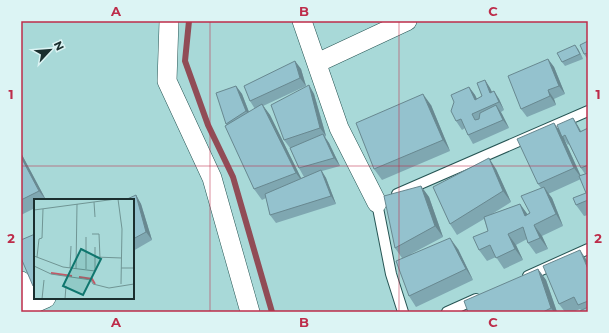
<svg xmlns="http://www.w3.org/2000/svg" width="609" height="333" viewBox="0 0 609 333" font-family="Montserrat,sans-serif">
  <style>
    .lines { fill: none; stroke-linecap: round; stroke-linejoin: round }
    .stream { stroke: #914c56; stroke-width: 6 }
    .lane-casing { stroke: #265554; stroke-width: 12 }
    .street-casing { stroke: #265554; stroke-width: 20 }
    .lane { stroke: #fff; stroke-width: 10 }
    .street { stroke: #fff; stroke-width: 19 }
    .wall { fill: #7fa7b1; fill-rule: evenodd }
    .shaded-wall { fill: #688890 }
    .building { fill: #94c2ce; stroke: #688890 }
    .grid { fill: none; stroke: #bd2c4a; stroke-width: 1; stroke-opacity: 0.55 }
    .inset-river { fill: none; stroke: #c35966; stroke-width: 2 }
    .inset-road { fill: none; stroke: #709594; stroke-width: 1 }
    .view { fill: #0f766e; fill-opacity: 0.15; stroke: #0f766e; stroke-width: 2 }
    .inset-edge { fill: none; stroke: #1b2f2f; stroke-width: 2 }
    .neatline { fill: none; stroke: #bd2c4a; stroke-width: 1.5 }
    .grid-label { font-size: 13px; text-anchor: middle; font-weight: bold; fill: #bd2c4a }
  </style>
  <rect width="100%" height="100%" fill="#a8d9d8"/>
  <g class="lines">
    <path class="stream" d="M 189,21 L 185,61 L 208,125 L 233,177 L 272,312"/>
    <g class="lane-casing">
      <g id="lane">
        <path d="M 397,194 L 588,111"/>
        <path d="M 381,201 L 377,203 L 391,274 L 403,312"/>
        <path d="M 528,276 L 588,249"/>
        <path d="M 447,312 L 476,299"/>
      </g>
    </g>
    <g class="street-casing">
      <g id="street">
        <path d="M 169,21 L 167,81 L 212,178 L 250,312"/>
        <path d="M 302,21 L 339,128 L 377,203"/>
        <path d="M 317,63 L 407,21"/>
        <path d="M 21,281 L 32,304"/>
        <path d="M 21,309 L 46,298"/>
      </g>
    </g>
    <use href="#lane" class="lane"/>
    <use href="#street" class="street"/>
  </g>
  <g class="wall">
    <path d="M 588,41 L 588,60 L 584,54 Z"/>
    <path d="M 578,49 L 583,59 L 565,66 L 562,62 Z"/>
    <path d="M 548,59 L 554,67 L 565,94 L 554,99 L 556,105 L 527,117 L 521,109 Z"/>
    <path d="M 295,61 L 301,69 L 306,86 L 263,106 L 270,115 L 301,178 L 307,176 L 304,177 L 299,168 L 290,148 L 284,140 L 309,85 L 314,94 L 326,136 L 325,137 L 329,143 L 340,166 L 322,171 L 326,178 L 336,204 L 276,223 L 270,215 L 266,198 L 262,200 L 254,189 L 226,124 L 236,86 L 242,94 L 249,112 L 255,109 L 250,101 Z"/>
    <path d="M 485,80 L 490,88 L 492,92 L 494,91 L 499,99 L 504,110 L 501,112 L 509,128 L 473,144 L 468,135 L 465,128 L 462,130 L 456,121 L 469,87 L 475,95 L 477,99 L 482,96 Z"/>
    <path d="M 431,105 L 450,151 L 382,180 L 374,169 Z"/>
    <path d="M 573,118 L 578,126 L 581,131 L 588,128 L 588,215 L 584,216 L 576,205 L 586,193 L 581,179 L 548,194 L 552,198 L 563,226 L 542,236 L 548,249 L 536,254 L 528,243 L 527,239 L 516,245 L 523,260 L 504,269 L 496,257 L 487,261 L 479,250 L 488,231 L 484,219 L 457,235 L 450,224 L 496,169 L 511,202 L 492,214 L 520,204 L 527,214 L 530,213 L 541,188 L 538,184 L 554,123 L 560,132 ZM 564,139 L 568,145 L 569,144 L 581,168 L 585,174 L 581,176 Z"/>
    <path d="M 21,153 L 46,200 L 35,200 L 35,208 L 21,215 Z"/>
    <path d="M 421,186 L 429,197 L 443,237 L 411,254 L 458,249 L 473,280 L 416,307 L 409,296 L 402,258 L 395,248 Z"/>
    <path d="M 136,195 L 141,204 L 152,240 L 133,251 L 133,200 Z"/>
    <path d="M 588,262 L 588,312 L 581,310 L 580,309 L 573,312 L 565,312 L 559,304 Z"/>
    <path d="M 538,269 L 546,280 L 557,312 L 468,312 Z"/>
  </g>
  <g class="shaded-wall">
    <path d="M 575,45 L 578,49 L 583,59 L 580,54 Z"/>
    <path d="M 548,59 L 554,67 L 565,94 L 559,86 Z"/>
    <path d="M 295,61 L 301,69 L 306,86 L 300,78 Z"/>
    <path d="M 485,80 L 490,88 L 496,101 L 490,93 Z"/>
    <path d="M 309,85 L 314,94 L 326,136 L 320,128 Z"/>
    <path d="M 236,86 L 242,94 L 252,120 L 246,111 Z"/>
    <path d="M 469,87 L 475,95 L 481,108 L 475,100 Z"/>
    <path d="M 548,90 L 554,99 L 556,105 L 550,96 Z"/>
    <path d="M 494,91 L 499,99 L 504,110 L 499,102 Z"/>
    <path d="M 423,94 L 431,105 L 450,151 L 443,140 Z"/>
    <path d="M 262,104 L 270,115 L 304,184 L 296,173 Z"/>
    <path d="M 496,105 L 502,114 L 509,128 L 503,120 Z"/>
    <path d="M 573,118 L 578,126 L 585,140 L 580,132 Z"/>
    <path d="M 554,123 L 562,134 L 582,179 L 574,168 Z"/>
    <path d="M 323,134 L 329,143 L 340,166 L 334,158 Z"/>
    <path d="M 21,153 L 46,200 L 39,191 L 21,157 Z"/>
    <path d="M 489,158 L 496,169 L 511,202 L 503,191 Z"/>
    <path d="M 321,170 L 326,178 L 336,204 L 331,196 Z"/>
    <path d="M 421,186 L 429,197 L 443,237 L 435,226 Z"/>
    <path d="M 544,187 L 552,198 L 563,226 L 556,214 Z"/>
    <path d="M 136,195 L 141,204 L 152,240 L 146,232 Z"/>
    <path d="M 520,204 L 528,215 L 525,216 Z"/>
    <path d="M 534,225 L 542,236 L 548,249 L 540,238 Z"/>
    <path d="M 508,234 L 516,245 L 523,260 L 515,249 Z"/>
    <path d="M 450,238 L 458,249 L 473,280 L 466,269 Z"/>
    <path d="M 580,250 L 588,262 L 588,269 Z"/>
    <path d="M 538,269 L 546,280 L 557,312 L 554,312 L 551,308 Z"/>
  </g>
  <g class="building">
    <path d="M 588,41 L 588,53 L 584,54 L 580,45 Z"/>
    <path d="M 575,45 L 580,54 L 562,62 L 557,53 Z"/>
    <path d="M 548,59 L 559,86 L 548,90 L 550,96 L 521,109 L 508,76 Z"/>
    <path d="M 295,61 L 300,78 L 250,101 L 244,86 Z"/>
    <path d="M 485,80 L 490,93 L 494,91 L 499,102 L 472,114 L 475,120 L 479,119 L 480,113 L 496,105 L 503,120 L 468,135 L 461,119 L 456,121 L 451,111 L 454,102 L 451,95 L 469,87 L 475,100 L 482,96 L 477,83 Z"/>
    <path d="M 309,85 L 320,128 L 284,140 L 271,105 Z"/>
    <path d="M 236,86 L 246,111 L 226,124 L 216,93 Z"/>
    <path d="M 423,94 L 443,140 L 374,169 L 356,123 Z"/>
    <path d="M 262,104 L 296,173 L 254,189 L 225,126 Z"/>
    <path d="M 573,118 L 580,132 L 588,128 L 588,165 L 581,168 L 565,135 L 562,137 L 557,125 Z"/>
    <path d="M 554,123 L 574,168 L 538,184 L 517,139 Z"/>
    <path d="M 323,134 L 334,158 L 299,168 L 290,148 Z"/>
    <path d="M 21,157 L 39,191 L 21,200 Z"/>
    <path d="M 489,158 L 503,191 L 450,224 L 433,187 Z"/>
    <path d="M 321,170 L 331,196 L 270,215 L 265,194 Z"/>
    <path d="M 588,173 L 588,201 L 588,200 L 576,205 L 573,198 L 586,193 L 579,176 Z"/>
    <path d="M 421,186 L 435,226 L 395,248 L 384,196 Z"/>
    <path d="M 544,187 L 556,214 L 534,225 L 540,238 L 528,243 L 523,227 L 508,234 L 515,249 L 496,258 L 490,245 L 479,250 L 473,237 L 488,231 L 484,217 L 520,204 L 525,216 L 530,213 L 521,196 Z"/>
    <path d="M 136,195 L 146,232 L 133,239 L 133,200 L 125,200 Z"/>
    <path d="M 35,234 L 35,285 L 33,286 L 21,258 L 21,240 Z"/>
    <path d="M 450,238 L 466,269 L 409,296 L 396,261 Z"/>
    <path d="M 580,250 L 588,269 L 588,301 L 578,305 L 574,297 L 559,304 L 543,266 Z"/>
    <path d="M 538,269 L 551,308 L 543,312 L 468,312 L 464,301 Z"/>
    <path d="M 588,307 L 588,312 L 580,312 L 580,311 Z"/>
  </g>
  <path class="grid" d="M 210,21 L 210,312M 399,21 L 399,312M 21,166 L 588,166"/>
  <g transform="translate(34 199)">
    <rect width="100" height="100" fill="#a8d9d8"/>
    <path class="inset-river" d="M 17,74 L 38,77M 45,78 L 58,80 L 61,85"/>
    <path class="inset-road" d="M 84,0 L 88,30 L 87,85M 60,3 L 61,18M 0,11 L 82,0M 100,13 L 100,37M 58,35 L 65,35 L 66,59M 52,38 L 52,70M 0,57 L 29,68 L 61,72 L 61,48M 3,58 L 5,40 L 8,39 L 9,10M 61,58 L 88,59M 0,67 L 17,75 L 57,81 L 59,85 L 75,89 L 100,85M 36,69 L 37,47M 87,69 L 100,69M 42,70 L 43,5M 8,100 L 10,81M 31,100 L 32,87"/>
    <path class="view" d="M 47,50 L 67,60 L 49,96 L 29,87 Z"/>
    <rect width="100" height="100" class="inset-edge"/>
  </g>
  <rect width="609" height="333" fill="none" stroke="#dcf4f4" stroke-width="44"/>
  <g transform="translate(50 50) rotate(64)" stroke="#dcf4f4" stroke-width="3" paint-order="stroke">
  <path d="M0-3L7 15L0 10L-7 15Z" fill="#1b2f2f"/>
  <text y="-6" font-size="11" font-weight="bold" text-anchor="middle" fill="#1b2f2f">N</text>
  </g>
  <rect x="22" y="22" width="565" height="289" class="neatline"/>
  <g class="grid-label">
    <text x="116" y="16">A</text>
    <text x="304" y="16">B</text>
    <text x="493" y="16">C</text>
    <text x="11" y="99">1</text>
    <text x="598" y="99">1</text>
    <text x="11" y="243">2</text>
    <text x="598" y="243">2</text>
    <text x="116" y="327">A</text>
    <text x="304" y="327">B</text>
    <text x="493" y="327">C</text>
  </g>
</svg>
